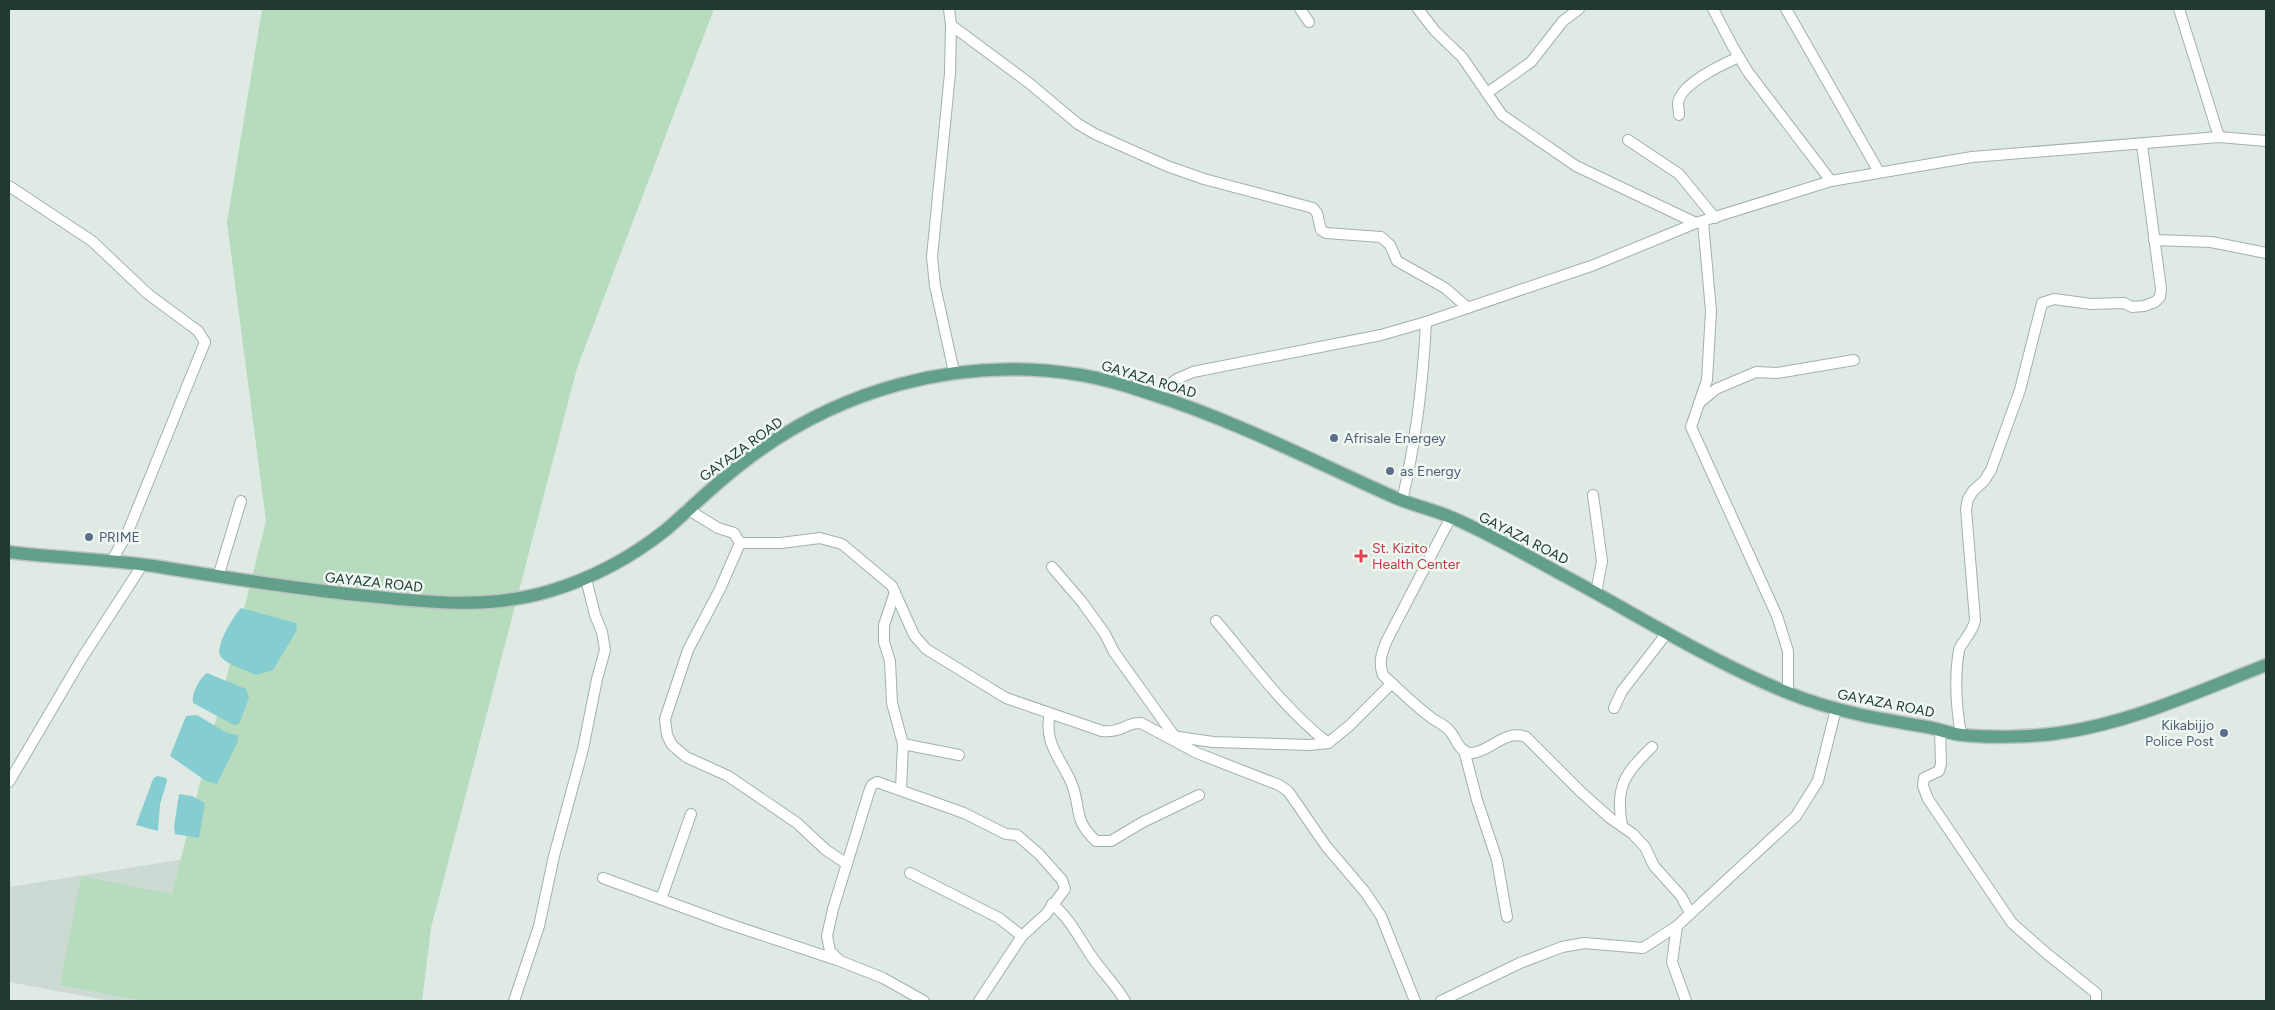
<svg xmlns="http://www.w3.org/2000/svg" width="2275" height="1010" viewBox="0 0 2275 1010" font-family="Figtree,sans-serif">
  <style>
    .built { fill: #cddad3 }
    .green { fill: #b7dcbd }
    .water { fill: #86cdd1 }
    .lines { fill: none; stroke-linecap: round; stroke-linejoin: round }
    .minor-casing { stroke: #a2b2aa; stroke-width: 12 }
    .major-casing { stroke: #bcc4c1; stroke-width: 15 }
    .minor { stroke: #fff; stroke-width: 10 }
    .major { stroke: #63a08a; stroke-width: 12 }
    .service-dot { fill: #5c6f8a; stroke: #eff7f2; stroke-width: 2 }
    .health-dot { fill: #e0444e; stroke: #eff7f2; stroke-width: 2 }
    .labels { text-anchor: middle; stroke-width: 5; stroke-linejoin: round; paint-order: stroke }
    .street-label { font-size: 14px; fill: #203a30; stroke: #eff7f2 }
    .service-label { font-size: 14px; fill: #4e5e75; stroke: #eff7f2; text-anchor: start }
    .health-label { font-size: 14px; fill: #be3a42; stroke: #eff7f2; text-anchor: start }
  </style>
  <rect width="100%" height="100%" fill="#dfeae4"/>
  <path class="built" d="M 185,859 L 157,1001 L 111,1001 L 9,982 L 9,887 Z"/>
  <path class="green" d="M 262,9 L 714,9 L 577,368 L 431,928 L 422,1001 L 143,1001 L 60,985 L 81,876 L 172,894 L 266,521 L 227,222 Z"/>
  <g class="water">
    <path d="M 241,608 L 296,623 L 297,630 L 273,670 L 256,675 C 248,671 226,664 221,657 C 213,649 234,615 241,608 Z"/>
    <path d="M 207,673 L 246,689 L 249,698 L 239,724 L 234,725 L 193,703 C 191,695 199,678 207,673 Z"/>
    <path d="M 197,715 L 227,733 L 238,735 L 238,741 L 217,784 L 206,781 L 170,756 L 186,716 Z"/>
    <path d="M 157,776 L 166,778 L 167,781 L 160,804 L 158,831 L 136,825 L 153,779 Z"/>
    <path d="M 179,794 L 192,796 L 205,803 L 199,838 L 175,834 L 174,827 Z"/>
  </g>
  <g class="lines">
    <g class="minor-casing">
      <g id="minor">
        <path d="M 949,9 L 951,25 L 950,73 L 932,257 L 935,286 L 954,372"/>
        <path d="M 1300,9 L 1309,22"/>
        <path d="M 1418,9 L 1435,31 L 1462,57 L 1502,115 L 1576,166 L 1696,223"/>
        <path d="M 1713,9 L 1733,47 L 1748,72 L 1831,181"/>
        <path d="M 1786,9 L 1879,172"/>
        <path d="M 2179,9 L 2219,137"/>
        <path d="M 951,25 L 1029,83 L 1078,124 L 1095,134 L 1167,166 L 1204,179 L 1313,208 L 1317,213 L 1321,230 L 1326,233 L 1381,237 L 1390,245 L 1397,261 L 1445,288 L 1468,308"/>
        <path d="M 1487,93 L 1531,62 L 1563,21 L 1579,9"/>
        <path d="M 1679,115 C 1679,111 1678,107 1678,103 C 1680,84 1723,64 1739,57"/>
        <path d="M 1628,140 L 1679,174 L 1715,218"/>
        <path d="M 9,186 L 92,241 L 148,294 L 198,331 L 205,342 L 127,534 L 111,562"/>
        <path d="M 1703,222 L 1711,311 L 1707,380 L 1691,427 L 1777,616 L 1788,651 L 1788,693"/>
        <path d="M 2154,240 L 2211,242 L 2266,253"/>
        <path d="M 1154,395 L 1177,379 L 1193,372 L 1381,335 L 1426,322 L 1594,265 L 1696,223 L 1831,181 L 1972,157 L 2219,137 L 2266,141"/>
        <path d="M 1699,403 L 1716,389 L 1756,372 L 1777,373 L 1854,360"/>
        <path d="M 1593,495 L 1602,561 L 1596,593"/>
        <path d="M 1402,501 C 1416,441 1423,384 1426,322"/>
        <path d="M 687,509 L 718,528 L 734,533 L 740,543 L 781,543 L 820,538 L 842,544 L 892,586 L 914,635 L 926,649 L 1006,698 L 1102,731 C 1123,733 1126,722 1141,723 L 1197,753 L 1279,785 L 1288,791 L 1326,846 L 1365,892 L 1381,916 L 1415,1001"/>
        <path d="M 1451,517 L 1387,640 C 1382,652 1378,662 1383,675 C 1399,690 1415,706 1433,719 C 1438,722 1444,725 1449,730 C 1456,737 1459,754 1472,753 C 1492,751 1504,729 1526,737 L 1581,792 L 1610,818 L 1633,834 L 1645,847 L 1654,866 L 1681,896 L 1690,913"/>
        <path d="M 740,543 L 720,589 L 688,650 L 665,719 L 667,735 L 672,745 L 686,757 L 728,776 L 797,823 L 826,850 L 847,864"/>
        <path d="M 1052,567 L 1082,602 L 1105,634 L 1114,652 L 1175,737"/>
        <path d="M 218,577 L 241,501"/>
        <path d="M 895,592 L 884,625 L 884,642 L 890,661 L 892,703 L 903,744 L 901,789"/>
        <path d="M 1216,621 C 1252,663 1283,708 1328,743"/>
        <path d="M 1614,708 L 1622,691 L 1667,633"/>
        <path d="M 1050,714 C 1043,742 1061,759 1071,782 C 1082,808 1072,819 1096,841 L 1111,841 L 1143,822 L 1199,795"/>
        <path d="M 1940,729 L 1941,764 L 1939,771 L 1924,778 L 1923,786 L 1928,799 L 2012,923 L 2046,953 L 2096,993 L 2096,1001"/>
        <path d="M 1961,735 C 1956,706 1954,679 1959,650 C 1960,644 1973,633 1975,620 L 1966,509 L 1968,499 L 1973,491 L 1984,481 L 1991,470 L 2020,390 L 2042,303 L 2054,299 L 2091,304 L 2124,303 L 2132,307 L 2144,306 L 2155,302 L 2160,297 L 2161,289 L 2142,145"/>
        <path d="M 1172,736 L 1213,742 L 1310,745 L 1328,743 L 1349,726 L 1392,683"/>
        <path d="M 903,744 L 959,755"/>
        <path d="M 1464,750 L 1477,800 L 1497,860 L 1507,917"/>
        <path d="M 9,782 L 82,658 L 143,564"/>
        <path d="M 1622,826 C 1615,787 1624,774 1652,747"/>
        <path d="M 910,873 L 999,918 L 1022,936"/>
        <path d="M 603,878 L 726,923 L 837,960"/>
        <path d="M 661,899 L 691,814"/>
        <path d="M 1052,904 C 1070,918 1080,940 1092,957 C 1103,973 1116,985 1125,1001"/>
        <path d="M 1677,926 L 1672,962 L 1686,1001"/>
        <path d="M 514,1001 L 539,926 L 554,856 L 583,749 L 597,679 L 605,650 L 602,632 L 595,615 L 586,579"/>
        <path d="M 924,1001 L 883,978 L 840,961 L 830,951 L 827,936 L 833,909 L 870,789 L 872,785 L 877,782 L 964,813 L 1006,834 L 1017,835 L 1039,854 L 1062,880 L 1065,889 L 1046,914 L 1022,936 L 979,1001"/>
        <path d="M 1441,1001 L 1520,963 L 1562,947 L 1584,943 L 1643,948 L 1677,926 L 1796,816 L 1818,781 L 1836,709"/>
      </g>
    </g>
    <g class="major-casing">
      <path id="major" d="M 9,552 C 57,558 106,559 154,566 C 221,577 289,588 358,595 C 423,602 486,610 550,591 C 593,578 632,557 667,529 C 691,508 714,485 740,465 C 836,389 959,355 1081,375 C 1105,379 1128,386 1151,394 C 1236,421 1315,462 1396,498 C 1415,506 1435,510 1453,518 C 1490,534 1526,555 1561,574 C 1636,614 1708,660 1786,692 C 1832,711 1879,719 1927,727 C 1939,729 1951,734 1962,735 C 1989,738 2033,737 2059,733 C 2131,723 2199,691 2266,665"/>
    </g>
    <use href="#minor" class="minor"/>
    <use href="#major" class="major"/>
  </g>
  <g class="service-dot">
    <circle cx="1334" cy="438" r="5"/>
    <circle cx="1390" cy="471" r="5"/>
    <circle cx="89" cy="537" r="5"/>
    <circle cx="2224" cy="733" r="5"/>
  </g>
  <path class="health-dot" d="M1358.5 548.5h5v5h5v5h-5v5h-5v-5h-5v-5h5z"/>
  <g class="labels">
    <g class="street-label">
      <text transform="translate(1149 379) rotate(17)" y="5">GAYAZA ROAD</text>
      <text transform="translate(741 449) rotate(-36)" y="5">GAYAZA ROAD</text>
      <text transform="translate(1524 538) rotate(27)" y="5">GAYAZA ROAD</text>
      <text transform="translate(374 582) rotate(6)" y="5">GAYAZA ROAD</text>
      <text transform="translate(1886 703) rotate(11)" y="5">GAYAZA ROAD</text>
    </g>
    <g class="service-label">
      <text x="1344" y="443">Afrisale Energey</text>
      <text x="1400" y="476">as Energy</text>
      <text x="99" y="542">PRIME</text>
      <text x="2214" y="730" text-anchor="end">Kikabijjo<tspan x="2214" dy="16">Police Post</tspan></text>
    </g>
    <g class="health-label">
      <text x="1372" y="553">St. Kizito<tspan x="1372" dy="16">Health Center</tspan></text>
    </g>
  </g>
  <rect width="2275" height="1010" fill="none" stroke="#203a30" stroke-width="20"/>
</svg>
